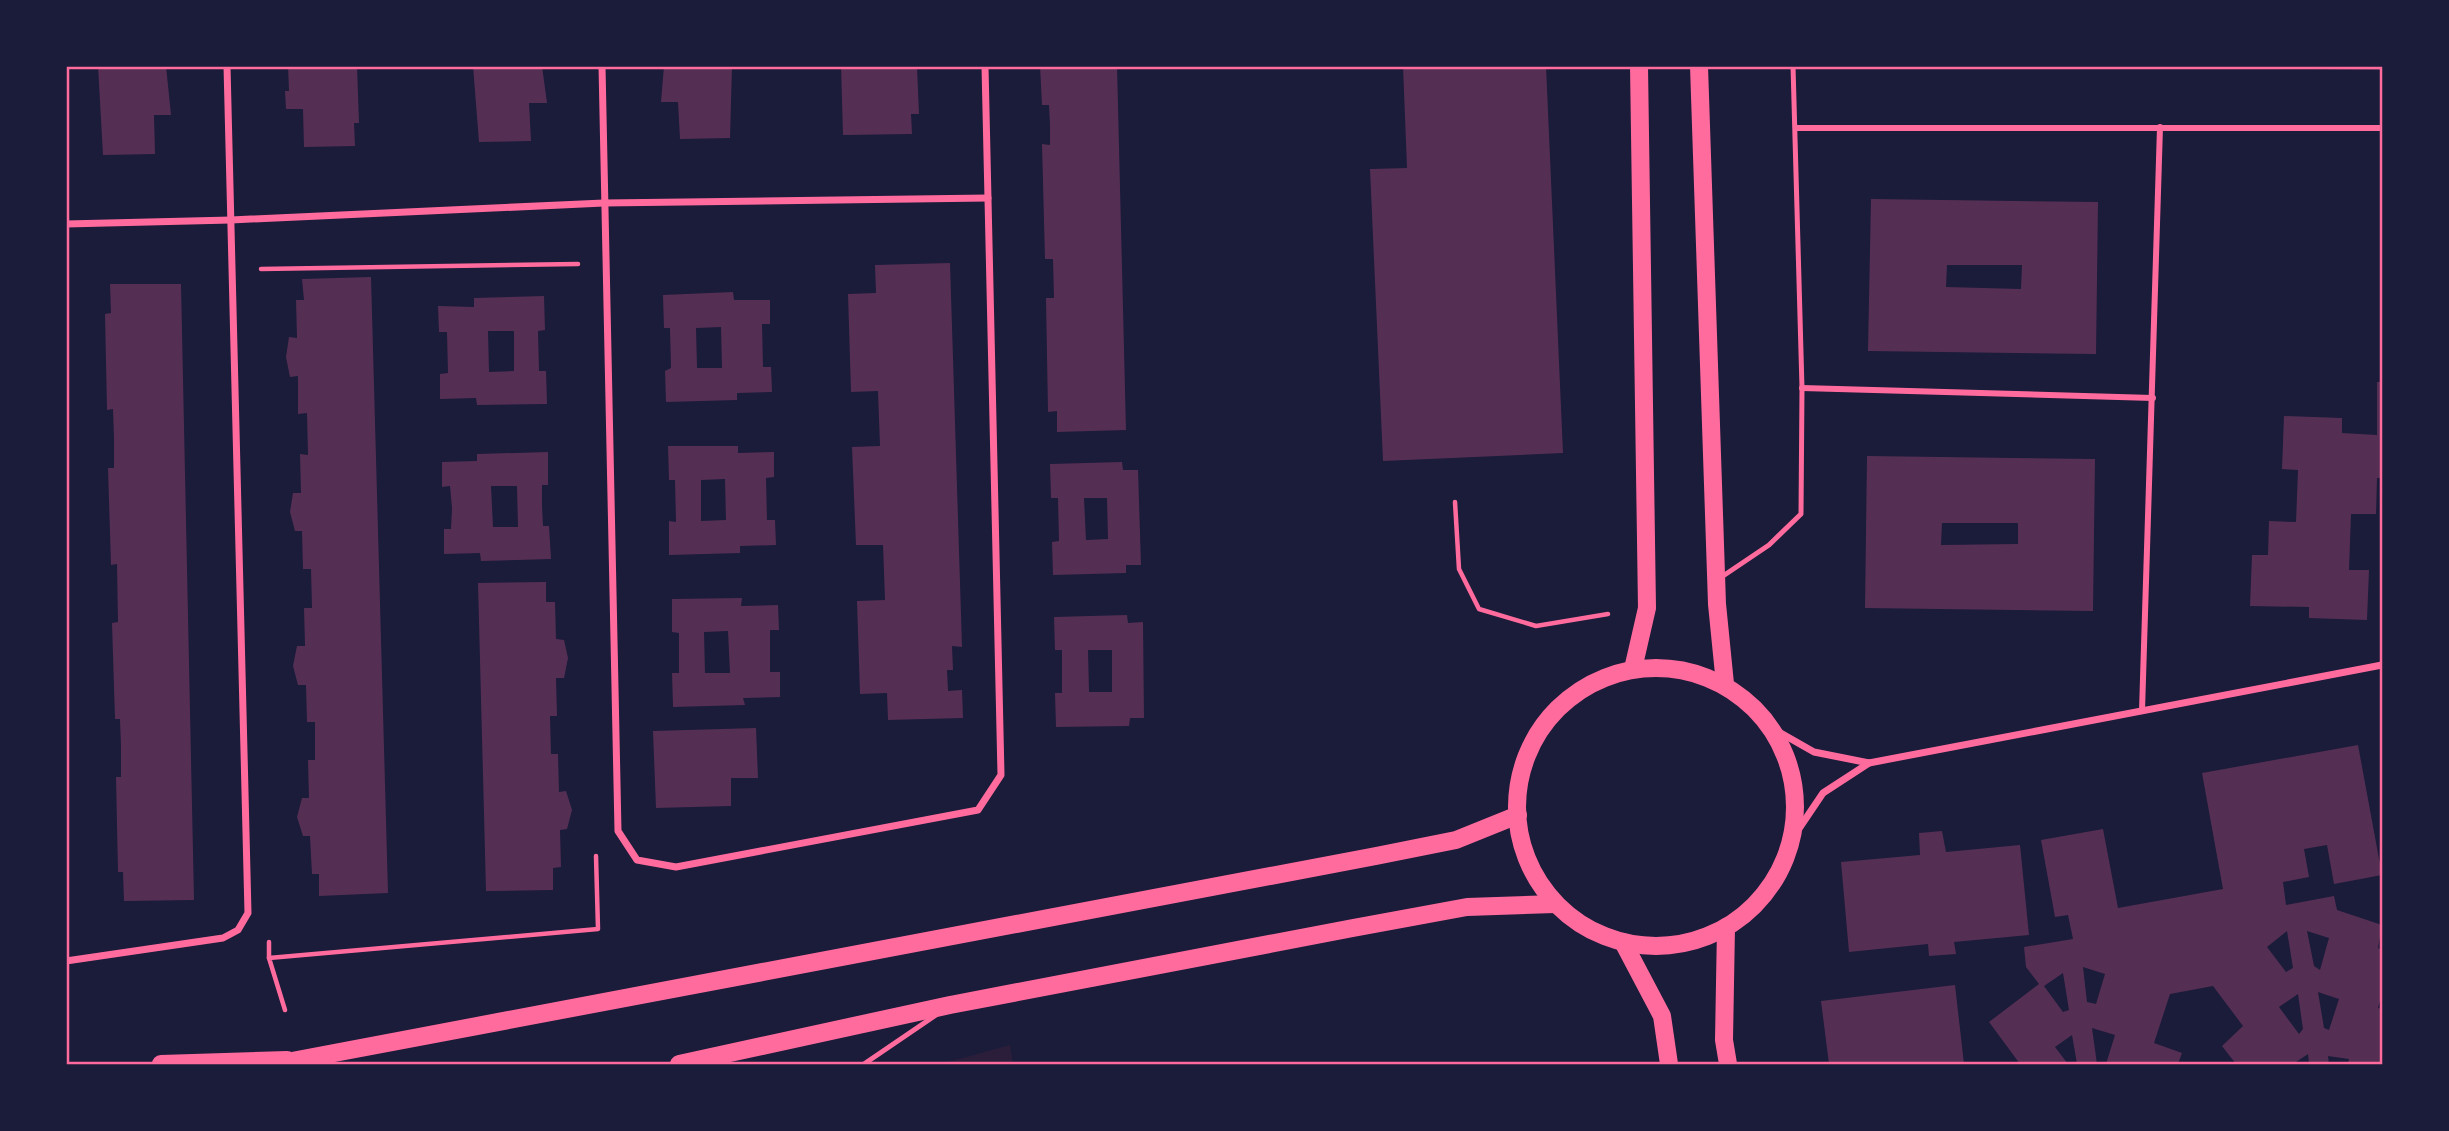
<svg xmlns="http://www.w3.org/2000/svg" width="2449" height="1131" viewBox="0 0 2449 1131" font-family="'Space Grotesk',sans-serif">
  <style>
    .green { fill: #2a1e3b }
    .building { fill: #542f53; fill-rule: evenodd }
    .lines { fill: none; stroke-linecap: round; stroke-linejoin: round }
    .path { stroke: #ff6b9d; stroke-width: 4.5 }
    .service { stroke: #ff6b9d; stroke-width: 5 }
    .pedestrian { stroke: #ff6b9d; stroke-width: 6 }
    .minor { stroke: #ff6b9d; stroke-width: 7 }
    .primary { stroke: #ff6b9d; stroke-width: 18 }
    .neatline { fill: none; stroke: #ff6b9d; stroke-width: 2.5 }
  </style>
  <rect width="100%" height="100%" fill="#1b1b3a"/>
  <path class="green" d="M 1010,1045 L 1013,1064 L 941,1064 Z"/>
  <g class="building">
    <path d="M 98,66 L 166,66 L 171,115 L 154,115 L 155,154 L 103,155 Z"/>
    <path d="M 288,66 L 357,66 L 359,123 L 354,123 L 355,146 L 304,147 L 303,109 L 286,109 L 285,91 L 289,91 Z"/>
    <path d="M 473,66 L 542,66 L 547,103 L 529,103 L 531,141 L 479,142 Z"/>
    <path d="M 664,66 L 732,66 L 730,138 L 680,139 L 678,102 L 661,102 Z"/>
    <path d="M 841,66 L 917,66 L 919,114 L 911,114 L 912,134 L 843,135 Z"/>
    <path d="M 1040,66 L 1117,66 L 1126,430 L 1057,432 L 1057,411 L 1048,412 L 1046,298 L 1054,298 L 1053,259 L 1045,259 L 1042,144 L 1050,145 L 1050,125 L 1049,105 L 1042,105 Z"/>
    <path d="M 1403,66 L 1546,66 L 1563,453 L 1383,461 L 1370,169 L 1407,168 Z"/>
    <path d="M 2314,66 L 2382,66 L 2382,70 L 2314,69 Z"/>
    <path d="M 1871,199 L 2098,202 L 2096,354 L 1868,351 ZM 1947,265 L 2022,265 L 2021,289 L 1946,287 Z"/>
    <path d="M 950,263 L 962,647 L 952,646 L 953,670 L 947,670 L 948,691 L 962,690 L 963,718 L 888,720 L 887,693 L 860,694 L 857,601 L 885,600 L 884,572 L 883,545 L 856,545 L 852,447 L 880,446 L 878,391 L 851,392 L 848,294 L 876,293 L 875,265 Z"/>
    <path d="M 371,277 L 388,893 L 319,896 L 319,874 L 312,874 L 310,836 L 303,836 L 297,817 L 302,798 L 309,798 L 308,760 L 315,760 L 315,722 L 307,722 L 306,685 L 298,685 L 293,666 L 297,646 L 305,646 L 304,608 L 312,608 L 311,569 L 303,569 L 302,531 L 295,531 L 290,512 L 293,493 L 301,493 L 300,454 L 308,455 L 307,413 L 298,414 L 298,376 L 290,377 L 286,357 L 289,337 L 297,338 L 296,300 L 304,300 L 302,279 Z"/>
    <path d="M 110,284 L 181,284 L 194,900 L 124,901 L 123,872 L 118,872 L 116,777 L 121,777 L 121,747 L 120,719 L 115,719 L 112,623 L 118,622 L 117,564 L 111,565 L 108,468 L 114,468 L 114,439 L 113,409 L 107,410 L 105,314 L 111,313 Z"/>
    <path d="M 733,292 L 734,300 L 770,300 L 770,324 L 762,324 L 763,367 L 771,367 L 772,392 L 737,393 L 737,400 L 666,402 L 665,371 L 671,368 L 670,328 L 664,328 L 663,295 ZM 721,327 L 722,368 L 697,368 L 696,328 Z"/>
    <path d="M 544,296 L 545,330 L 538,331 L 539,371 L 546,371 L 547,404 L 477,405 L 476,398 L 440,399 L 440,374 L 448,373 L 447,332 L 439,332 L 438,306 L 474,307 L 474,298 ZM 488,331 L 514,331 L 514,371 L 489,372 Z"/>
    <path d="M 2377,382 L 2382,382 L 2382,478 L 2377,478 L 2376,514 L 2351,514 L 2349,570 L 2369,570 L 2367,620 L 2309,618 L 2309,607 L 2250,606 L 2252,555 L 2268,555 L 2269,521 L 2296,522 L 2298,470 L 2282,469 L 2284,416 L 2342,418 L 2342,433 L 2377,435 Z"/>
    <path d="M 668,446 L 738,446 L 738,453 L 774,452 L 774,477 L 766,478 L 767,520 L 775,520 L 776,545 L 740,546 L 740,553 L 669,555 L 669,521 L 676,522 L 675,480 L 669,480 ZM 725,479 L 726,520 L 701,521 L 701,480 Z"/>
    <path d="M 548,452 L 548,485 L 542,485 L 542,506 L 543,526 L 549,526 L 551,559 L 481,561 L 480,553 L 444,554 L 444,529 L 451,529 L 452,508 L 450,486 L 442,487 L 442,462 L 477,461 L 477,454 ZM 491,486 L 517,486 L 518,527 L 493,527 Z"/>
    <path d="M 1867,456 L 2095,459 L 2093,611 L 1865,608 ZM 1942,523 L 2018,523 L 2018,544 L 1941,545 Z"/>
    <path d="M 1122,462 L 1123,470 L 1138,470 L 1141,565 L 1126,565 L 1126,573 L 1053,575 L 1052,542 L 1059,541 L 1058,498 L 1051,498 L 1050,464 ZM 1084,498 L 1107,498 L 1108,539 L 1086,540 Z"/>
    <path d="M 546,582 L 546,602 L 555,602 L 556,639 L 564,640 L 568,658 L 564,678 L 556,678 L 557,716 L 550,716 L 551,754 L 558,754 L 559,792 L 566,791 L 572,810 L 567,829 L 560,830 L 561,867 L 553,868 L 553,890 L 486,891 L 478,583 Z"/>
    <path d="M 742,598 L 741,606 L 778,605 L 779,630 L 770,630 L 770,672 L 780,672 L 780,697 L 743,698 L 745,705 L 673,707 L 672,673 L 679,673 L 679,633 L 672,632 L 672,599 ZM 728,631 L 730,673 L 705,673 L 704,632 Z"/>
    <path d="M 1127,615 L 1128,623 L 1143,622 L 1144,718 L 1130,718 L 1129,726 L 1056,727 L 1055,693 L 1062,693 L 1062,650 L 1055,650 L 1054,617 ZM 1088,650 L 1112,650 L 1112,692 L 1089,692 Z"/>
    <path d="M 756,728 L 758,778 L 731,778 L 731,806 L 656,808 L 653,731 Z"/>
    <path d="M 2358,745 L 2382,875 L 2334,884 L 2327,845 L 2304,849 L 2309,877 L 2283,882 L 2286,905 L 2334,896 L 2337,910 L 2382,925 L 2378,948 L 2382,950 L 2382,992 L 2378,1008 L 2382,1009 L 2382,1064 L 2348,1064 L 2349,1059 L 2328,1056 L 2329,1064 L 2309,1064 L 2308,1054 L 2293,1064 L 2236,1064 L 2222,1046 L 2243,1026 L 2213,986 L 2170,994 L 2154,1043 L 2182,1053 L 2178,1064 L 2106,1064 L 2115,1035 L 2092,1028 L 2097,1064 L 2077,1064 L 2072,1035 L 2055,1047 L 2068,1064 L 2020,1064 L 1989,1022 L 2039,984 L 2026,967 L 2024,947 L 2073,939 L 2068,915 L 2055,917 L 2041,840 L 2103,829 L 2118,908 L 2223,889 L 2202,773 ZM 2287,931 L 2293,968 L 2286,972 L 2267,947 ZM 2307,931 L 2329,938 L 2320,970 L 2314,966 ZM 2083,967 L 2105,974 L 2096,1004 L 2087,1002 ZM 2063,973 L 2069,1010 L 2063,1012 L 2044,986 ZM 2318,992 L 2339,999 L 2329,1030 L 2324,1028 ZM 2298,994 L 2303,1029 L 2299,1034 L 2279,1007 Z"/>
    <path d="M 1942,831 L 1946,852 L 2020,845 L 2029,935 L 1954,942 L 1956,954 L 1929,956 L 1928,944 L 1849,952 L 1841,862 L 1920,855 L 1919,833 Z"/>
    <path d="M 1955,985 L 1964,1064 L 1829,1064 L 1821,1001 Z"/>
  </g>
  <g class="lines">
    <g class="path">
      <path d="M 261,269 L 578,264"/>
      <path d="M 1455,502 L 1459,569 L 1479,609 L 1536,626 L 1608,614"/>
      <path d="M 269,942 L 269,958"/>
      <path d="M 285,1010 L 269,958 L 598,929 L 596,856"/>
    </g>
    <g class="service">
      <path d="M 1720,578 L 1769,545 L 1801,514 L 1802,388 L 1793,66"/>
      <path d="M 864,1064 L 936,1015"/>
    </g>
    <g class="pedestrian">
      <path d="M 1796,128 L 2382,128"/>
      <path d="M 1802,388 L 2153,398"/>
      <path d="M 2142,711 L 2160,127"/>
    </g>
    <g class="minor">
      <path d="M 602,66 L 618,831 L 637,860 L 676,867 L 978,810 L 1001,775 L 985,66"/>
      <path d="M 66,224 L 231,220 L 604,203 L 988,198"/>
      <path d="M 1770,727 L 1814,752 L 1869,763 L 2382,665"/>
      <path d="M 1792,839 L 1823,793 L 1869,763"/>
      <path d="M 66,961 L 223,938 L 238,930 L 248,913 L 227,66"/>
    </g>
    <g class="primary">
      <path d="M 1699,66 L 1717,604 L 1725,684"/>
      <circle cx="1656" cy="807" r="139"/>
      <path d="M 1633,669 L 1647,608 L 1639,66"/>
      <path d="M 1726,927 L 1724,1040 L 1728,1064"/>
      <path d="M 1623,942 L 1662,1016 L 1669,1064"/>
      <path d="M 161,1064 L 287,1060"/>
      <path d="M 276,1064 L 1376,856 L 1456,840 L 1518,815"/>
      <path d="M 679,1064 L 950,1005 L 1353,928 L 1467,907 L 1555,904"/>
    </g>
  </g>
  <rect width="2449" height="1131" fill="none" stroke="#1b1b3a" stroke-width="136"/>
  <rect x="68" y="68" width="2313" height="995" class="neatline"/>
</svg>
